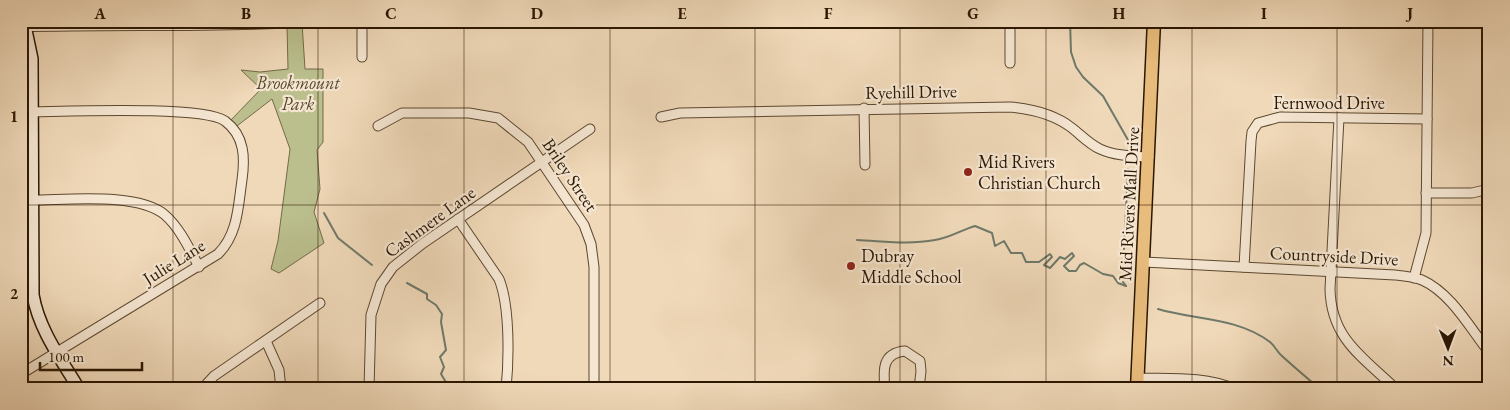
<svg xmlns="http://www.w3.org/2000/svg" width="1510" height="410" viewBox="0 0 1510 410" font-family="'EB Garamond',serif">
  <style>
    .green { fill: #bbbf8e; stroke: #736b48 }
    .lines { fill: none; stroke-linecap: round; stroke-linejoin: round }
    .stream { stroke: #6e796a; stroke-width: 2 }
    .street-casing { stroke: #5c4830; stroke-width: 11 }
    .secondary-casing { stroke: #2b1702; stroke-width: 14 }
    .primary-casing { stroke: #2b1702; stroke-width: 15 }
    .street { stroke: #f5e6d2; stroke-width: 9 }
    .secondary { stroke: #f5e6d2; stroke-width: 11 }
    .primary { stroke: #e8bc7c; stroke-width: 12 }
    .grid { fill: none; stroke: #2b1702; stroke-width: 1; stroke-opacity: 0.55 }
    .poi-dot { fill: #8f2418; stroke: #f5e6d2; stroke-width: 2 }
    .labels { text-anchor: middle; stroke-width: 4.5; stroke-linejoin: round; paint-order: stroke }
    .park-label { font-size: 18px; font-style: italic; fill: #56492c; stroke: #f5e6d2 }
    .street-label { font-size: 18px; fill: #2b1702; stroke: #f5e6d2 }
    .poi-label { font-size: 18px; fill: #2b1702; stroke: #f5e6d2; text-anchor: start }
    .neatline { fill: none; stroke: #2b1702; stroke-width: 2 }
    .grid-label { font-size: 16px; text-anchor: middle; font-weight: bold; fill: #2b1702 }
  </style>
  <rect width="100%" height="100%" fill="#f0d9b9"/>
  <filter id="stains"><feTurbulence type="fractalNoise" baseFrequency=".004" numOctaves="4"/><feColorMatrix values="0 0 0 0 .2 0 0 0 0 .09 0 0 0 0 .02 0 0 0 .5 -.17"/></filter>
  <radialGradient id="worn" r=".72"><stop offset=".6" stop-color="#630" stop-opacity="0"/><stop offset="1" stop-color="#630" stop-opacity=".3"/></radialGradient>
  <path class="green" d="M 302,23 L 305,69 L 323,69 L 323,142 L 317,150 L 320,189 L 314,212 L 324,243 L 279,273 L 271,269 L 278,241 L 290,149 L 272,99 L 233,129 L 228,123 L 261,89 L 241,70 L 260,72 L 288,69 L 287,24 Z"/>
  <g class="lines">
    <g class="stream">
      <path d="M 1070,21 L 1071,52 L 1076,67 L 1083,77 L 1103,96 L 1128,140"/>
      <path d="M 324,213 L 338,238 L 372,265"/>
      <path d="M 857,240 C 883,241 908,245 935,240 C 950,238 961,230 975,226 L 992,233 L 995,246 L 1004,241 L 1011,253 L 1022,253 L 1026,262 L 1039,262 L 1050,254 L 1052,257 L 1044,265 L 1050,268 L 1060,257 L 1065,259 L 1072,253 L 1074,256 L 1064,266 L 1069,271 L 1076,271 L 1080,265 L 1084,263 L 1103,274 L 1113,276 L 1118,283 L 1126,286"/>
      <path d="M 1124,249 L 1128,169"/>
      <path d="M 1123,282 L 1126,286"/>
      <path d="M 407,283 L 427,294 L 427,299 L 436,305 L 442,314 L 441,322 L 446,350 L 440,357 L 444,367 L 441,374 L 450,389"/>
      <path d="M 1158,309 C 1194,320 1237,317 1270,342 C 1275,346 1277,352 1282,356 C 1294,367 1307,378 1320,389"/>
    </g>
    <g class="street-casing">
      <g id="street">
        <path d="M 362,21 L 362,57"/>
        <path d="M 664,21 L 679,21"/>
        <path d="M 1010,21 L 1010,63"/>
        <path d="M 21,27 C 123,24 226,28 328,21"/>
        <path d="M 864,108 L 865,165"/>
        <path d="M 21,112 C 58,112 202,105 225,121 C 245,136 245,158 242,180 C 238,207 238,234 218,254 L 21,374"/>
        <path d="M 661,117 L 680,113 L 1010,107 C 1033,109 1054,114 1072,128 C 1081,135 1089,144 1100,149 C 1115,156 1133,156 1149,157"/>
        <path d="M 1339,118 L 1330,289 C 1331,339 1363,357 1396,389"/>
        <path d="M 378,126 L 402,113 L 469,113 L 498,118 L 528,142 L 584,225 L 591,244 L 594,267 L 594,389"/>
        <path d="M 1426,193 L 1472,193 L 1489,189"/>
        <path d="M 33,200 C 67,200 139,192 165,215 C 180,228 190,250 199,267"/>
        <path d="M 458,219 L 499,279 C 510,306 509,360 506,389"/>
        <path d="M 1144,262 L 1395,275 C 1404,276 1414,277 1422,280 C 1451,293 1470,328 1489,352"/>
        <path d="M 1244,267 L 1251,141 L 1252,132 L 1258,123 L 1280,117 L 1427,119"/>
        <path d="M 1414,278 L 1426,233 L 1428,21"/>
        <path d="M 266,341 L 279,370 L 281,389"/>
        <path d="M 1138,378 C 1168,379 1206,376 1234,389"/>
        <path d="M 202,389 L 214,376 L 320,303"/>
        <path d="M 369,389 L 371,315 L 381,284 L 393,267 L 422,244 L 590,129"/>
        <path d="M 885,389 C 883,370 882,353 905,351 L 920,361 L 921,371 L 919,389"/>
      </g>
    </g>
    <g class="secondary-casing">
      <path id="secondary" d="M 24,21 L 32,59 L 33,295 C 39,330 61,359 79,389"/>
    </g>
    <g class="primary-casing">
      <path id="primary" d="M 1137,389 L 1154,21"/>
    </g>
    <use href="#street" class="street"/>
    <use href="#secondary" class="secondary"/>
    <use href="#primary" class="primary"/>
  </g>
  <path class="grid" d="M 173,21 L 173,389M 318,21 L 318,389M 464,21 L 464,389M 610,21 L 610,389M 755,21 L 755,389M 900,21 L 900,389M 1046,21 L 1046,389M 1192,21 L 1192,389M 1337,21 L 1337,389M 21,205 L 1489,205"/>
  <g class="poi-dot">
    <circle cx="968" cy="172" r="5"/>
    <circle cx="851" cy="266" r="5"/>
  </g>
  <g class="labels">
    <g class="park-label">
      <text x="298" y="89">Brookmount<tspan x="298" dy="21">Park</tspan></text>
    </g>
    <g class="street-label">
      <text transform="translate(911 92) rotate(-1)" y="6">Ryehill Drive</text>
      <text x="1329" y="109">Fernwood Drive</text>
      <text transform="translate(570 175) rotate(56)" y="6">Briley Street</text>
      <text transform="translate(1129 204) rotate(-87)" y="6">Mid Rivers Mall Drive</text>
      <text transform="translate(430 222) rotate(-36)" y="6">Cashmere Lane</text>
      <text transform="translate(1334 256) rotate(3)" y="6">Countryside Drive</text>
      <text transform="translate(174 262) rotate(-32)" y="6">Julie Lane</text>
    </g>
    <g class="poi-label">
      <text x="978" y="168">Mid Rivers<tspan x="978" dy="21">Christian Church</tspan></text>
      <text x="861" y="262">Dubray<tspan x="861" dy="21">Middle School</tspan></text>
    </g>
  </g>
  <rect width="1510" height="410" fill="none" stroke="#f0d9b9" stroke-width="55"/>
  <g transform="translate(1448 348) rotate(179)" stroke="#f5e6d2" stroke-width="4" paint-order="stroke">
  <path d="M0-4L9 19L0 12L-9 19Z" fill="#2b1702"/>
  <text y="-8" font-size="14" font-weight="bold" text-anchor="middle" fill="#2b1702">N</text>
  </g>
  <path d="M40 362v8h102v-8" fill="none" stroke="#2b1702" stroke-width="2.5"/>
  <text x="48" y="362" font-size="15" fill="#2b1702" stroke="#f5e6d2" stroke-width="4" paint-order="stroke">100 m</text>
  <rect x="28" y="28" width="1454" height="354" class="neatline"/>
  <g class="grid-label">
    <text x="100" y="19">A</text>
    <text x="246" y="19">B</text>
    <text x="391" y="19">C</text>
    <text x="537" y="19">D</text>
    <text x="682" y="19">E</text>
    <text x="828" y="19">F</text>
    <text x="973" y="19">G</text>
    <text x="1119" y="19">H</text>
    <text x="1264" y="19">I</text>
    <text x="1410" y="19">J</text>
    <text x="14" y="122">1</text>
    <text x="14" y="299">2</text>
  </g>
  <rect width="100%" height="100%" filter="url(#stains)"/>
  <rect width="100%" height="100%" fill="url(#worn)"/>
</svg>
